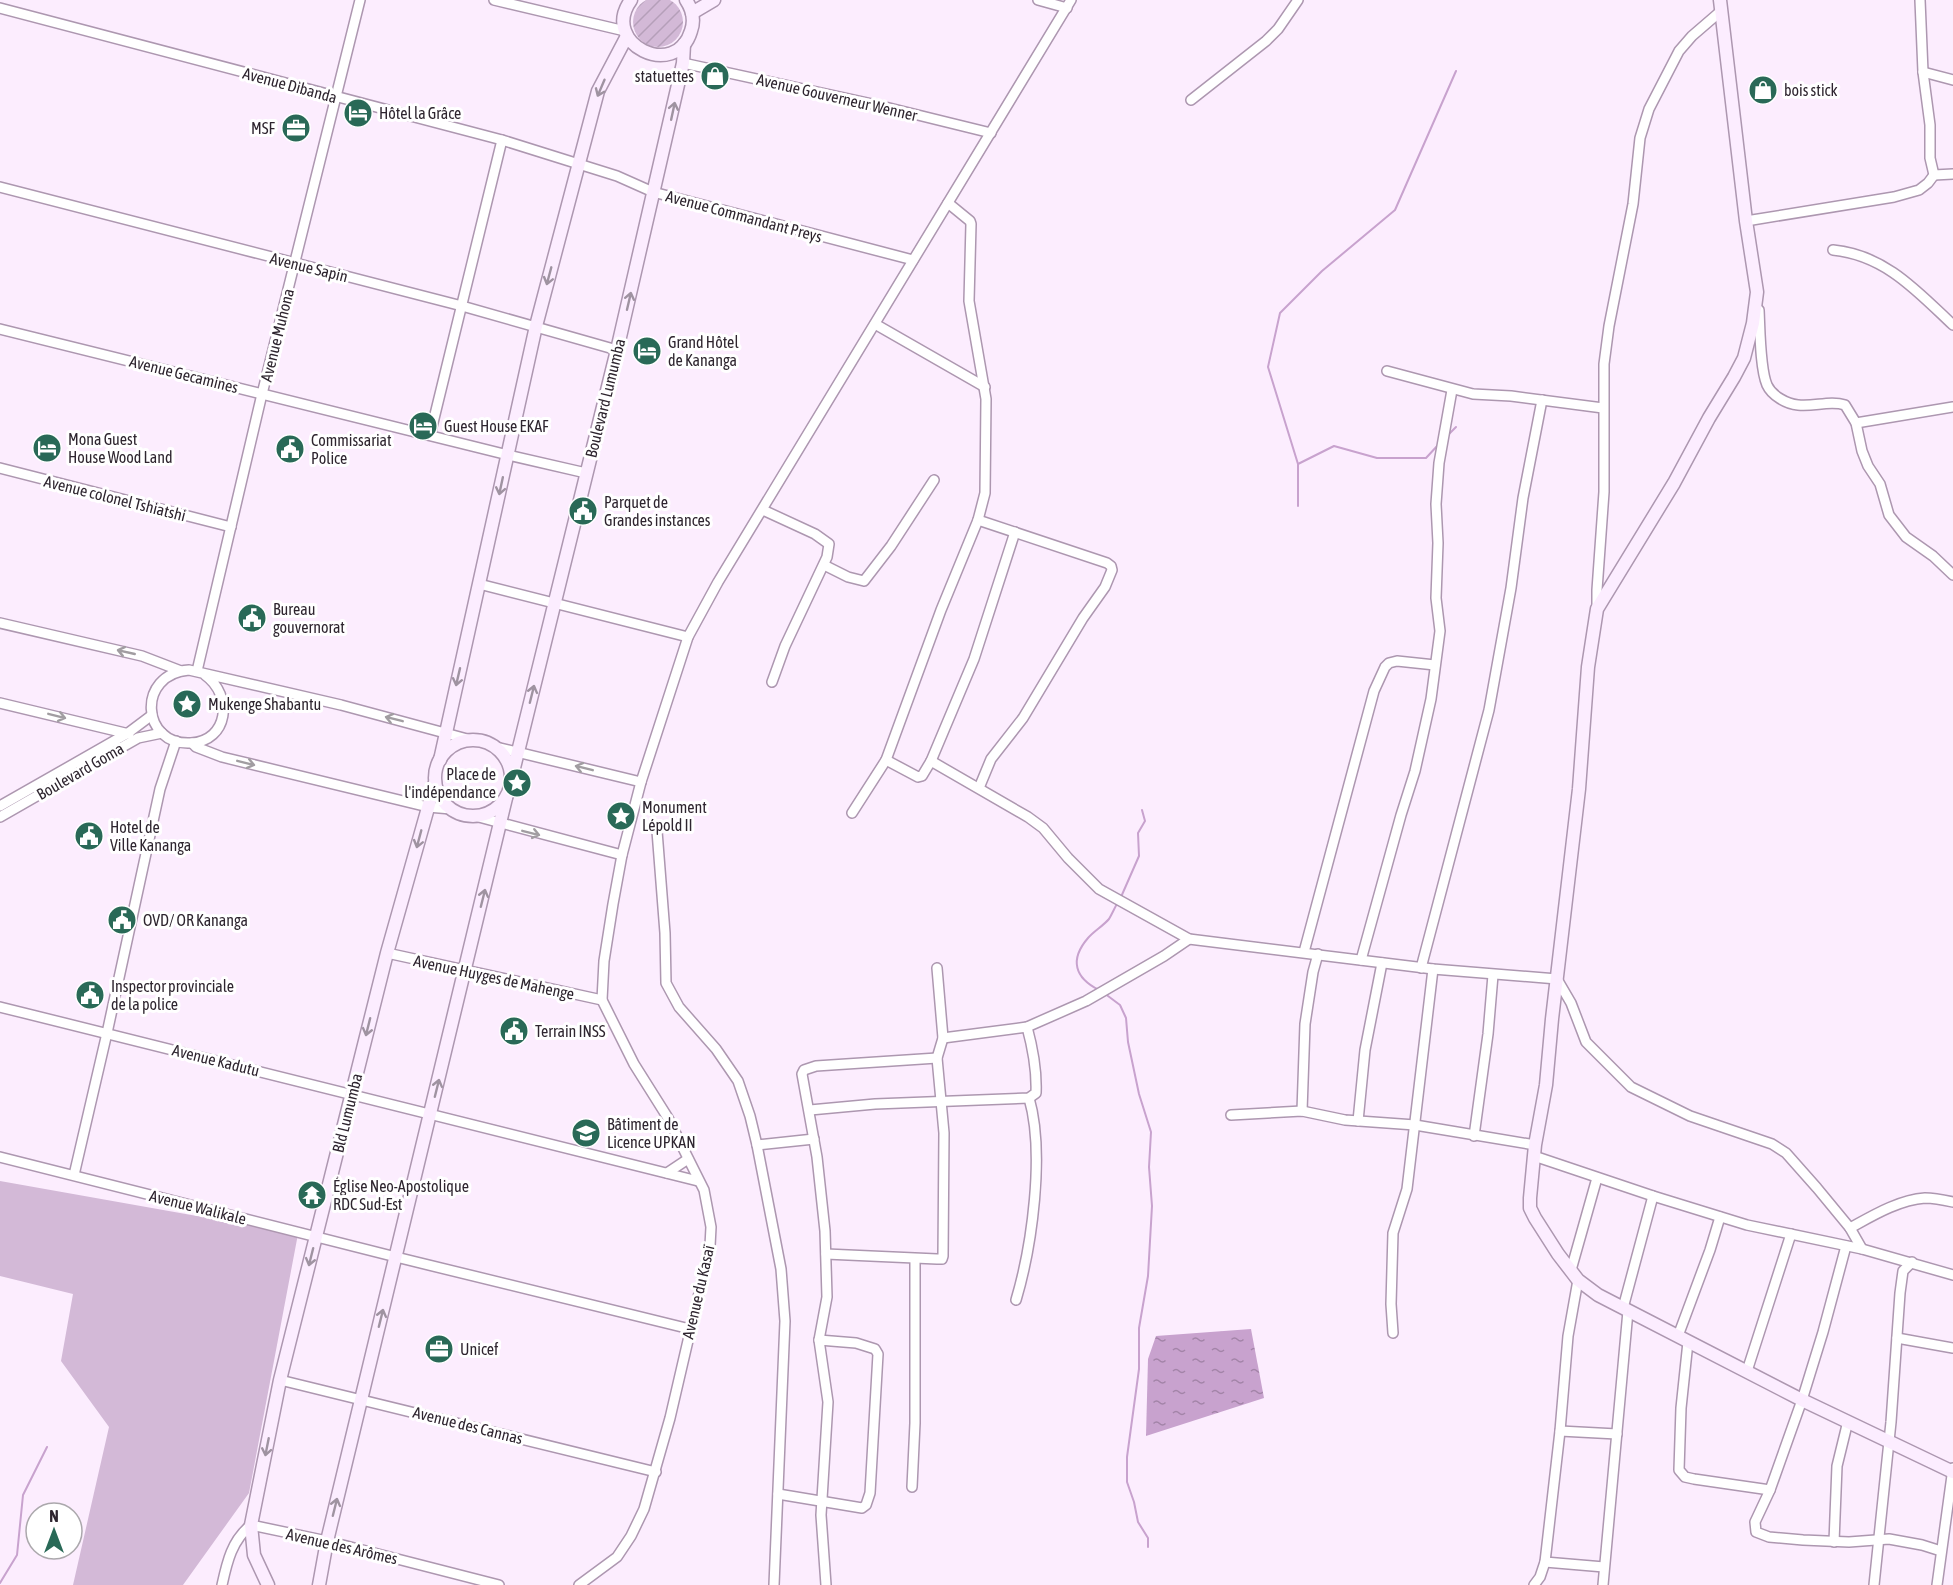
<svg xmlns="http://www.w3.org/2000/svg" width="1953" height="1585" viewBox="0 0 1953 1585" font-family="'Asap Condensed',sans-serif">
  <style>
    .grass { fill: #d3b9d7 }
    .garden { fill: url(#garden-furrows) }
    .water { fill: url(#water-ripples) }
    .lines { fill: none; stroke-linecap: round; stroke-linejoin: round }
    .stream { stroke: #c8a2ce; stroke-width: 2 }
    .street-casing { stroke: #ad97b0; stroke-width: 12 }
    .secondary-casing { stroke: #ad97b0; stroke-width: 15 }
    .street { stroke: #fff; stroke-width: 9 }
    .secondary { stroke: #fcedff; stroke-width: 12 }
    .oneway { stroke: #9f93a1 }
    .oneway2 { stroke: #a19da1 }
    .labels { text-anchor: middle; stroke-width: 6; stroke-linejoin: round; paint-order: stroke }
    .poi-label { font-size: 16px; fill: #2e252f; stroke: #fff; text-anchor: start }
    .street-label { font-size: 16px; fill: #2e252f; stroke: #fff }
  </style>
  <defs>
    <pattern id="garden-furrows" width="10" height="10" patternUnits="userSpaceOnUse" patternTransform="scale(1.5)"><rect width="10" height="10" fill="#d3b9d7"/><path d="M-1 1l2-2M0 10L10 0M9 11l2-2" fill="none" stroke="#b59fb9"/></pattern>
    <pattern id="water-ripples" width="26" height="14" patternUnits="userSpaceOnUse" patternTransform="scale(1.5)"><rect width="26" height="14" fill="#c8a2ce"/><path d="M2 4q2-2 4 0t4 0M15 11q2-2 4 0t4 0" fill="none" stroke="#a384a8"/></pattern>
  </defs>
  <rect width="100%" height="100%" fill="#fcedfe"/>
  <path class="grass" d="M 0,1181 L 298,1234 L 249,1493 L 183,1585 L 73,1585 L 109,1427 L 61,1361 L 73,1294 L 0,1276 Z"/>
  <circle class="garden" cx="658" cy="22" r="25"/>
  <path class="water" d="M 1251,1329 L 1264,1398 L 1146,1436 L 1148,1359 L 1156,1336 Z"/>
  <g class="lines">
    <g class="stream">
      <path d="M 1447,436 L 1456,427"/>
      <path d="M 1298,464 L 1334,446 L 1377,458 L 1426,458 L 1439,444"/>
      <path d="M 1298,506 L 1298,464 L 1268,367 L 1280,313 L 1322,271 L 1395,210 L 1456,71"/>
      <path d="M 1121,897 L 1139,856 L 1138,833 L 1145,821 L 1142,810"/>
      <path d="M 1099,990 C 1075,978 1069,960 1088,938 C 1094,931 1103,926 1109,919 C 1112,914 1115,907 1118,902"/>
      <path d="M 1104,993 L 1120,1005 L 1126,1018 L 1128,1042 L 1139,1094 L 1151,1132 L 1149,1167 L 1152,1206 L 1148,1276 L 1139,1328 L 1139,1369 L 1127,1457 L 1127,1482 L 1134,1502 L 1138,1522 L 1148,1538 L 1148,1547"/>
      <path d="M 0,1583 L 17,1555 L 23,1495 L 47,1447"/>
    </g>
    <g class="street-casing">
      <g id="street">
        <path d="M 494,0 L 625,31"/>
        <path d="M 1038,0 L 1067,8"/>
        <path d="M 1920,0 L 1923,72 L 1930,125 L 1930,158 L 1934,175"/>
        <path d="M 0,8 L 502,140 L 617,176 L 653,192 L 913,260"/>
        <path d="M 683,63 L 877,105 L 991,133"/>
        <path d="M 1923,72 L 1953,80"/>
        <path d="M 1191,100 L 1266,41 L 1278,29 L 1298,0"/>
        <path d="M 1934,175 L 1953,174"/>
        <path d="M 0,187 L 462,306 L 617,350"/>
        <path d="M 1746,221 L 1894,197 L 1919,190 L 1928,183 L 1934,175"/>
        <path d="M 1833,250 C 1885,255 1917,291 1953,325"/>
        <path d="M 1759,310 C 1760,329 1760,369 1767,385 C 1772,396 1787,404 1798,405 C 1814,407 1830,400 1845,405 L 1856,423 L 1862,451 L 1868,466 L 1880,484 L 1889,515 L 1906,537 L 1933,556 L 1953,575"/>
        <path d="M 875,324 L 985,387"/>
        <path d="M 0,329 L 508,455 L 586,473"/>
        <path d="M 1387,371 L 1473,394 L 1511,396 L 1603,408"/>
        <path d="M 1856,423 L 1953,407"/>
        <path d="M 430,435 L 502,140"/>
        <path d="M 0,468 L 231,527"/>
        <path d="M 763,510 L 815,534 L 829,544 L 827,557 L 785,646 L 772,682"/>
        <path d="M 978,520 L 1107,563 L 1111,566 L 1112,570 L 1105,587 L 1083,618 L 1023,718 L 991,759 L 979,788"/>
        <path d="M 824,565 L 848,577 L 864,581 L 891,546 L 934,480"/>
        <path d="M 479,584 L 688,637"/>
        <path d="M 1597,609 L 1597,590 L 1604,492 L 1604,364 L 1609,326 L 1633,204 L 1640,138 L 1649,109 L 1679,51 L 1692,36 L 1721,11"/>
        <path d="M 0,623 L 142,656 L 181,671"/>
        <path d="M 197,671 L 262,394 L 360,0"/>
        <path d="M 205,675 C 234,696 228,741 191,743 C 141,746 136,674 189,670 L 341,705 L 471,740"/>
        <path d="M 0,703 L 129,734"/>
        <path d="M 192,743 L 196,747 L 222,757 L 428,807 L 451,809"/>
        <path d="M 496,747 L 641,782"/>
        <path d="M 886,760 L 918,777 L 922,776 L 931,761 L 1028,817 L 1043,828 L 1068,858 L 1099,889 L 1189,939 L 1433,969 L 1557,979 L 1571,1003 L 1586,1042 L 1631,1087 L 1690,1116 L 1772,1144 L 1786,1153 L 1817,1188 L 1850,1228 L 1862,1249"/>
        <path d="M 931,761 L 974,659 L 1015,532"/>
        <path d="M 0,806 L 128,733 L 152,715"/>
        <path d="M 852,813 L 886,760 L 941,610 L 978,520 L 985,493 L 986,399 L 969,301 L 971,224 L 970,221 L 948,203"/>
        <path d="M 475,816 L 622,855"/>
        <path d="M 0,817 L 138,738 L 162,733"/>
        <path d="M 657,831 L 665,933 L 666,983 L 679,1007 L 716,1049 L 738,1081 L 750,1116 L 757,1145 L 781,1269 L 785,1321 L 774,1585"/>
        <path d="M 1304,952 L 1374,691 L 1385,667 L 1389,663 L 1397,661 L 1435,665"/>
        <path d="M 387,953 L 602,1000"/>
        <path d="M 1361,960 L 1401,815 L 1415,771 L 1431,699 L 1440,631 L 1436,598 L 1438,543 L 1436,504 L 1439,463 L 1452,390"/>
        <path d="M 1421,968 L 1489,710 L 1511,588 L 1523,498 L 1542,400"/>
        <path d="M 0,1007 L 698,1181"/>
        <path d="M 943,1038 L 1027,1027 L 1086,1001 L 1164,956 L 1189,939"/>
        <path d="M 810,1110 L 875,1104 L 1029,1098 L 1036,1093 C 1037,1070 1033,1049 1027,1027"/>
        <path d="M 1302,1111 L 1305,1024 L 1313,972 L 1318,954"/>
        <path d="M 1231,1115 L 1302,1111 L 1345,1120 L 1415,1125 L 1535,1145"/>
        <path d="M 1358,1121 L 1365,1050 L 1382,963"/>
        <path d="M 1474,1136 L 1488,1034 L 1493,975"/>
        <path d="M 757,1145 L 814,1139"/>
        <path d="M 1534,1156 L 1653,1196 L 1747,1225 L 1862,1249 L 1953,1275"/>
        <path d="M 0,1157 L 396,1257 L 690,1329"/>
        <path d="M 667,1173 L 688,1159"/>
        <path d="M 74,1175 L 107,1033 L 160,789 L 176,741"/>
        <path d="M 1850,1228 C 1872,1216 1898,1200 1925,1198 C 1934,1198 1944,1200 1953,1202"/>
        <path d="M 1846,1246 L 1823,1332 L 1802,1400 L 1770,1490 L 1755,1522 L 1756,1532 L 1769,1537 L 1803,1540 L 1849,1542 L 1889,1539 L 1922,1545 L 1941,1551"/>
        <path d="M 826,1254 L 937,1259 L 942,1259 L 943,1256 L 944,1133 L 937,1058 L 943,1038 L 937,968"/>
        <path d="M 1571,1270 L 1597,1178"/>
        <path d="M 1016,1300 C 1032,1246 1045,1153 1029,1098"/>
        <path d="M 1623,1308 L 1653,1196"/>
        <path d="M 1393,1333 L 1391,1304 L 1393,1233 L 1407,1189 L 1433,969"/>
        <path d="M 1678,1336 L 1710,1250 L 1720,1217"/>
        <path d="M 1897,1338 L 1953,1348"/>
        <path d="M 1688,1342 L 1681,1408 L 1679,1470 L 1685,1477 L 1694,1479 L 1770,1490"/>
        <path d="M 1747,1371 L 1791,1234"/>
        <path d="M 280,1380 L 656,1472"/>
        <path d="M 1560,1431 L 1617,1434"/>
        <path d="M 912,1487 L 915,1423 L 915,1259"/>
        <path d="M 778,1494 L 862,1508 L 866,1505 L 870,1493 L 878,1354 L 875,1349 L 856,1343 L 819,1340"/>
        <path d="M 1834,1542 L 1837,1466 L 1848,1421"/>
        <path d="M 1545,1562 L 1604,1567"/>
        <path d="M 222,1585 C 227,1562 232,1540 251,1525 L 327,1541 L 499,1585"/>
        <path d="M 579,1585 L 617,1557 L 631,1536 L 644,1509 L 670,1418 L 710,1246 L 711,1227 L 704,1190 L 668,1118 L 634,1064 L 602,1000 L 604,961 L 613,904 L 622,855 L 641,782 L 688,637 L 718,582 L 1071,0"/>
        <path d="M 826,1585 L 821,1515 L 828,1402 L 819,1340 L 827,1297 L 825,1231 L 817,1157 L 802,1074 L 804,1070 L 816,1066 L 937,1058"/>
        <path d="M 1534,1585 L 1540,1577 L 1545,1562 L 1560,1431 L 1568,1336 L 1578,1280"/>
        <path d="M 1603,1585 L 1628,1311"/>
        <path d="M 1874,1585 L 1891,1422 L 1900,1293 L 1903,1271 L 1912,1262"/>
        <path d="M 1937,1585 L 1953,1468"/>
      </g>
    </g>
    <g class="secondary-casing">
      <g id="secondary">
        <path d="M 631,0 C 599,44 676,81 691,31 C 695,20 692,9 686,0"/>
        <path d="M 1720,0 L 1746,221 L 1757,292 L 1753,323 L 1744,358 L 1734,377 L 1709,418 L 1674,483 L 1597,609 L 1588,667 L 1579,789 L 1552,1019 L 1546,1085 L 1535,1145 L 1530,1198 L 1530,1208 L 1535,1218 L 1558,1254 L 1578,1280 L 1598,1295 L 1802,1400 L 1953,1472"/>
        <path d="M 692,13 L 714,0"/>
        <circle cx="473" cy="778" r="38"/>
        <path d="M 440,760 L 536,326 L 598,91 L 627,36"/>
        <path d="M 512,776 L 617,350 L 683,63 L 684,44"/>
        <path d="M 268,1585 L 254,1555 L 251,1525 L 280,1380 L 387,953 L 435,783"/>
        <path d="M 319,1585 L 327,1541 L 506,798"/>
      </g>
    </g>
    <use href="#street" class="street"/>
    <use href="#secondary" class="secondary"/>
  </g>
  <defs><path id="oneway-shaft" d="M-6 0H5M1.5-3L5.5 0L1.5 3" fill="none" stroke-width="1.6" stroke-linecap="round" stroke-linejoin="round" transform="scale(1.5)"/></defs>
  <g class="oneway">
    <use href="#oneway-shaft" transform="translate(601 88) rotate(113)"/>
    <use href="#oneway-shaft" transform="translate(673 111) rotate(-78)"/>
    <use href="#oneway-shaft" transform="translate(549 276) rotate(105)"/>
    <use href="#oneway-shaft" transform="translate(629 301) rotate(-77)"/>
    <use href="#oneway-shaft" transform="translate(501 486) rotate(102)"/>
    <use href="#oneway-shaft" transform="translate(458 677) rotate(103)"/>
    <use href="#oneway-shaft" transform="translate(532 694) rotate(-76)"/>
    <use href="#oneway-shaft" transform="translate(419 839) rotate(105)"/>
    <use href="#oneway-shaft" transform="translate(483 898) rotate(-76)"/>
    <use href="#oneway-shaft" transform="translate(368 1027) rotate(104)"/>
    <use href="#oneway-shaft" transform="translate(437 1088) rotate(-76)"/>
    <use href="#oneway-shaft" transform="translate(311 1257) rotate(104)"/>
    <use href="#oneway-shaft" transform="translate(381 1318) rotate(-76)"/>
    <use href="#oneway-shaft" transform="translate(267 1447) rotate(101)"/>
    <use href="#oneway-shaft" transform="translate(335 1507) rotate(-76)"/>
  </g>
  <g class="oneway2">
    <use href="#oneway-shaft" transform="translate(126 652) rotate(-167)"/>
    <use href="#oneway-shaft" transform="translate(57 716) rotate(14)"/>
    <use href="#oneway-shaft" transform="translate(394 719) rotate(-166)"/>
    <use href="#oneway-shaft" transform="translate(246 763) rotate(14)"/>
    <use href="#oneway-shaft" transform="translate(584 768) rotate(-166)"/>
    <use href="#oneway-shaft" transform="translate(531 833) rotate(14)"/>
  </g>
  <defs>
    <g id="shop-disc" transform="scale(1.5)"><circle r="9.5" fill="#296957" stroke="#fff"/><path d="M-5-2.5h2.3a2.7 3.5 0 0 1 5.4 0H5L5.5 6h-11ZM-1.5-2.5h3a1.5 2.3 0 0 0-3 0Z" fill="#fff"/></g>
    <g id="hotel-disc" transform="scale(1.5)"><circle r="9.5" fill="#296957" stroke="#fff"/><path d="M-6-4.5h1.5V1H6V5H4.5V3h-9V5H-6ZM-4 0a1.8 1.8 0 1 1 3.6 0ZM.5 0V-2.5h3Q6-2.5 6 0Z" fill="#fff"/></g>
    <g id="office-disc" transform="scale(1.5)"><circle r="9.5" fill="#296957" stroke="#fff"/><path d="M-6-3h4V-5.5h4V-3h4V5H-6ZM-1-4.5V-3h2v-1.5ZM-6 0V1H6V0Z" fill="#fff"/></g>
    <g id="civic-disc" transform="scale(1.5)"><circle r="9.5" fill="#296957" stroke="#fff"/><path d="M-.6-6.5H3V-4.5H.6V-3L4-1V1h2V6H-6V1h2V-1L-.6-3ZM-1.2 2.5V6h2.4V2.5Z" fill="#fff"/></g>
    <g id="sight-disc" transform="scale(1.5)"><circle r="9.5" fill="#296957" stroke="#fff"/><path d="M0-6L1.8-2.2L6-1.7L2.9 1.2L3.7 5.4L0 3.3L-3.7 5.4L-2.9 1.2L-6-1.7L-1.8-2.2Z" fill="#fff"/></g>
    <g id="university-disc" transform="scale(1.5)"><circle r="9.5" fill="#296957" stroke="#fff"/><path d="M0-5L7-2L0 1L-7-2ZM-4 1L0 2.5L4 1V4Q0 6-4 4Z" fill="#fff"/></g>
    <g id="temple-disc" transform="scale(1.5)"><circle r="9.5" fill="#296957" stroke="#fff"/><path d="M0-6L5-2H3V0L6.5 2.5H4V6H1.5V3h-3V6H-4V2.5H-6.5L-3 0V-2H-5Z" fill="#fff"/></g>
  </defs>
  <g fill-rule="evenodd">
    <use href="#shop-disc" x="715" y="76"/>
    <use href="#shop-disc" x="1763" y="90"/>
    <use href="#hotel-disc" x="358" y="113"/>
    <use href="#office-disc" x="296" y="128"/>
    <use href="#hotel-disc" x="647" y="351"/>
    <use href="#hotel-disc" x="423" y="426"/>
    <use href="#hotel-disc" x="47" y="448"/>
    <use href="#civic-disc" x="290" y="449"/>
    <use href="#civic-disc" x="583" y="511"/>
    <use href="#civic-disc" x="252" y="618"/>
    <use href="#sight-disc" x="187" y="704"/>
    <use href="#sight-disc" x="517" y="783"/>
    <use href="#sight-disc" x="621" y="816"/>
    <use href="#civic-disc" x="89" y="836"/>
    <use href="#civic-disc" x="122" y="920"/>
    <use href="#civic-disc" x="90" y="995"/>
    <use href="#civic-disc" x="514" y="1031"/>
    <use href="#university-disc" x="586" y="1133"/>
    <use href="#temple-disc" x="312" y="1195"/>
    <use href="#office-disc" x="439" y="1349"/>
  </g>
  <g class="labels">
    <g class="poi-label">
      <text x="694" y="82" text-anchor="end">statuettes</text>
      <text x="1784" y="96">bois stick</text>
      <text x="379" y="119">Hôtel la Grâce</text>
      <text x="275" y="134" text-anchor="end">MSF</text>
      <text x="668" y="348">Grand Hôtel<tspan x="668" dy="18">de Kananga</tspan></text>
      <text x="444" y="432">Guest House EKAF</text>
      <text x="68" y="445">Mona Guest<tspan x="68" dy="18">House Wood Land</tspan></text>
      <text x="311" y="446">Commissariat<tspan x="311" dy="18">Police</tspan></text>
      <text x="604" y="508">Parquet de<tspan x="604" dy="18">Grandes instances</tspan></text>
      <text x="273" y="615">Bureau<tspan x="273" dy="18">gouvernorat</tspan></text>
      <text x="208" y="710">Mukenge Shabantu</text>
      <text x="496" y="780" text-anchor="end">Place de<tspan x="496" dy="18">l'indépendance</tspan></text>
      <text x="642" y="813">Monument<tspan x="642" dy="18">Lépold II</tspan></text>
      <text x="110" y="833">Hotel de<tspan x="110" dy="18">Ville Kananga</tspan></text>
      <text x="143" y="926">OVD/ OR Kananga</text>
      <text x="111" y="992">Inspector provinciale<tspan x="111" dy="18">de la police</tspan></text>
      <text x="535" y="1037">Terrain INSS</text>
      <text x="607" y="1130">Bâtiment de<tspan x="607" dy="18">Licence UPKAN</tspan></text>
      <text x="333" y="1192">Église Neo-Apostolique<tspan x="333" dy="18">RDC Sud-Est</tspan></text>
      <text x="460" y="1355">Unicef</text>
    </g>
    <g class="street-label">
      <text transform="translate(290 85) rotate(15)" y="6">Avenue Dibanda</text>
      <text transform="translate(837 97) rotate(13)" y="6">Avenue Gouverneur Wenner</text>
      <text transform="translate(744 216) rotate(15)" y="6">Avenue Commandant Preys</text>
      <text transform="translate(309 267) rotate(14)" y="6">Avenue Sapin</text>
      <text transform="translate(277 335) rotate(-76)" y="6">Avenue Muhona</text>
      <text transform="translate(184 374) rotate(14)" y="6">Avenue Gecamines</text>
      <text transform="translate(605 398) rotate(-76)" y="6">Boulevard Lumumba</text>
      <text transform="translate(115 498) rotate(14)" y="6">Avenue colonel Tshiatshi</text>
      <text transform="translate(80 771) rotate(-30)" y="6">Boulevard Goma</text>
      <text transform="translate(494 977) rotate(12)" y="6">Avenue Huyges de Mahenge</text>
      <text transform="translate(216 1060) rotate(14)" y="6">Avenue Kadutu</text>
      <text transform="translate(347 1113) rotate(-76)" y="6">Bld Lumumba</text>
      <text transform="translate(198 1207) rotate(14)" y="6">Avenue Walikale</text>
      <text transform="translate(698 1292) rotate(-77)" y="6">Avenue du Kasaï</text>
      <text transform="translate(468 1425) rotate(14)" y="6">Avenue des Cannas</text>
      <text transform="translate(342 1546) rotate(13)" y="6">Avenue des Arômes</text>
    </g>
  </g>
  <g transform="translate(54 1531)"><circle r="28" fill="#ffffff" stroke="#aba8ac" stroke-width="1.5"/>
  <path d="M0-4.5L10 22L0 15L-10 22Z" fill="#296957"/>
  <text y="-9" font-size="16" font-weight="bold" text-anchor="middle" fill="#2e252f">N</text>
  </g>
</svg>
